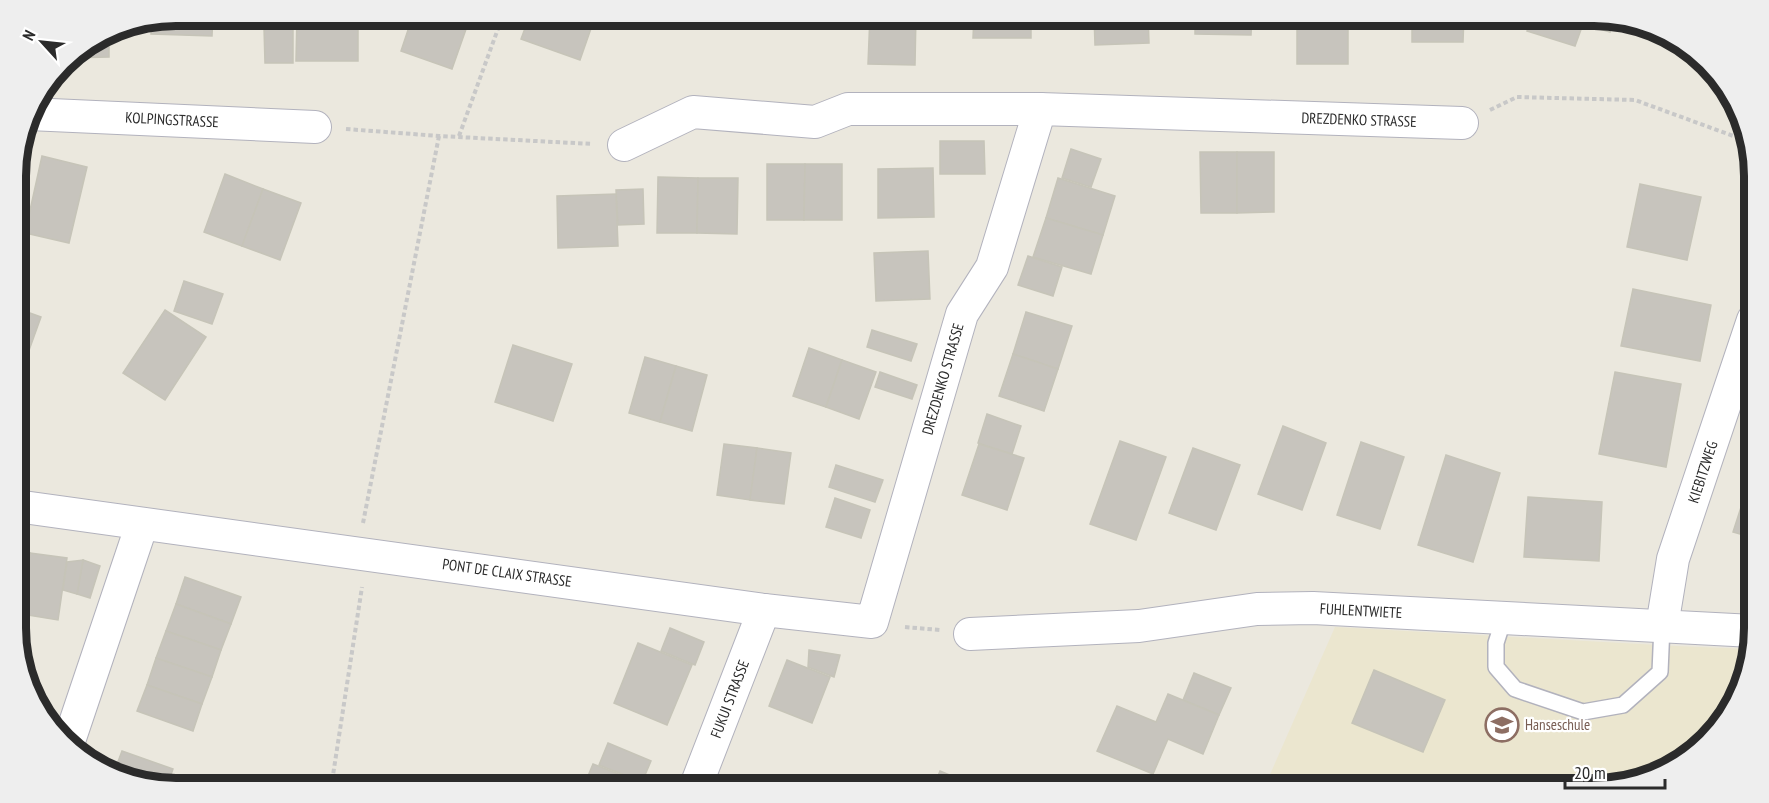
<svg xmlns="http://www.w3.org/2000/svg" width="1769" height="803" viewBox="0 0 1769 803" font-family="'PT Sans Narrow',sans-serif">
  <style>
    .education { fill: #ebe6cf }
    .building { fill: #c7c4bd; stroke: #c6c4b8; stroke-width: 1.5 }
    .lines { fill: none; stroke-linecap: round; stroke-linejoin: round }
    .lane-casing { stroke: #b2b2bd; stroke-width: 18 }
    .street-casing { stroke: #b2b2bd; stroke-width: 34 }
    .path { stroke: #c8c8c8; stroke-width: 4; stroke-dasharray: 4.5 3; stroke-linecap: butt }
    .lane { stroke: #fff; stroke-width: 15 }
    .street { stroke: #fff; stroke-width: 32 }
    .labels { text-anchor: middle; stroke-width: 4.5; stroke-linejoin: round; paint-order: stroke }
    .street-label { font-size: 15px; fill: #2b2b2b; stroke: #fff }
    .education-label { font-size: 15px; fill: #785e54; stroke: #fff; text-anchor: start }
    .rim { fill: none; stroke: #2b2b2b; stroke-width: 8 }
  </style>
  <rect width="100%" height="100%" fill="#ebe8de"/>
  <path class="education" d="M 1335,627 L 1676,646 L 1750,649 L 1742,689 L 1683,761 L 1603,788 L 1264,788 Z"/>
  <g class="building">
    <path d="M 176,15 L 213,15 L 212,36 L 151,34 L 152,20 Z"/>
    <path d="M 297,15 L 358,15 L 358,61 L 296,61 Z"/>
    <path d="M 413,15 L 471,15 L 452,69 L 401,51 Z"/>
    <path d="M 530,15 L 588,15 L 595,17 L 580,60 L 521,39 Z"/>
    <path d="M 870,15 L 916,15 L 915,65 L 868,64 Z"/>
    <path d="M 974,15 L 1031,15 L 1031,38 L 973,38 Z"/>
    <path d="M 1094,15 L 1148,15 L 1149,43 L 1095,45 Z"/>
    <path d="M 1195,15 L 1252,15 L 1251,35 L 1195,34 Z"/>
    <rect x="1297" y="15" width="51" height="49"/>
    <path d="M 1412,15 L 1464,15 L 1463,42 L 1412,42 Z"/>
    <path d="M 1532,15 L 1593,15 L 1614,19 L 1610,32 L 1583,24 L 1575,46 L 1527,31 Z"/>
    <path d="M 264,28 L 293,28 L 293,63 L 265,63 Z"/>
    <path d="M 109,31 L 109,57 L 68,58 L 70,55 Z"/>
    <path d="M 1692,56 L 1716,74 L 1689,64 Z"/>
    <path d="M 940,141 L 984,141 L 985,174 L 940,174 Z"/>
    <path d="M 1071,149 L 1101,159 L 1091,187 L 1062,178 Z"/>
    <path d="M 1200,152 L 1237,152 L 1237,213 L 1201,213 Z"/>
    <path d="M 1237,152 L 1274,152 L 1274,212 L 1237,213 Z"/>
    <path d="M 42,156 L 87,167 L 69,243 L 25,233 Z"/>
    <path d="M 767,164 L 805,164 L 804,220 L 767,220 Z"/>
    <path d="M 805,164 L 842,164 L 842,220 L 804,220 Z"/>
    <path d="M 933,168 L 934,217 L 878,218 L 878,169 Z"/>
    <path d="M 225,174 L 263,189 L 242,246 L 204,232 Z"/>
    <path d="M 658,177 L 698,178 L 697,233 L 657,233 Z"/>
    <path d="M 698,178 L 738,178 L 737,234 L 697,233 Z"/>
    <path d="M 1058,178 L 1115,196 L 1103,235 L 1046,218 Z"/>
    <path d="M 1640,184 L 1701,197 L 1687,260 L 1627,247 Z"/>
    <path d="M 263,189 L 301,203 L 280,260 L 242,246 Z"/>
    <path d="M 643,189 L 644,224 L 618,225 L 616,190 Z"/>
    <path d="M 616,194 L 618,246 L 558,248 L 557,196 Z"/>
    <path d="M 1046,218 L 1103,235 L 1091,274 L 1033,257 Z"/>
    <path d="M 928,251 L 930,299 L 876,301 L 874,253 Z"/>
    <path d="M 1028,256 L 1062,267 L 1053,296 L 1018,285 Z"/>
    <path d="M 184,281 L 223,294 L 212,324 L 174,311 Z"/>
    <path d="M 1633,289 L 1711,305 L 1700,361 L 1621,346 Z"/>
    <path d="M 16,308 L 41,317 L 23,367 L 16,364 Z"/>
    <path d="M 165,310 L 206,337 L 165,400 L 123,373 Z"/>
    <path d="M 1026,312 L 1072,326 L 1058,369 L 1013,354 Z"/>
    <path d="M 872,330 L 917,344 L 911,361 L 867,347 Z"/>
    <path d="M 513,345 L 572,364 L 553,421 L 495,402 Z"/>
    <path d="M 809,348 L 842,360 L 826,407 L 793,396 Z"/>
    <path d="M 1013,354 L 1058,369 L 1044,411 L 999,396 Z"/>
    <path d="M 645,357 L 676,366 L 660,422 L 629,413 Z"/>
    <path d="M 842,360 L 876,372 L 859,419 L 826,407 Z"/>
    <path d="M 676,366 L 707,375 L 692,431 L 660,422 Z"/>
    <path d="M 880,372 L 917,385 L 912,399 L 875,387 Z"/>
    <path d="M 1615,372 L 1681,384 L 1666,467 L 1599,454 Z"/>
    <path d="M 987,414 L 1021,426 L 1012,454 L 978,443 Z"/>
    <path d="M 1283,426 L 1326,443 L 1302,510 L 1258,494 Z"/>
    <path d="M 1120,441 L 1166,457 L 1136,540 L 1090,524 Z"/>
    <path d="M 1361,442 L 1404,457 L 1380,529 L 1337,515 Z"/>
    <path d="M 724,444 L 757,448 L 750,500 L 717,495 Z"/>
    <path d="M 979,444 L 1024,458 L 1007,510 L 962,495 Z"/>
    <path d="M 757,448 L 791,453 L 784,504 L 750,500 Z"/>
    <path d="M 1193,448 L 1240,465 L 1216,530 L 1169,513 Z"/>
    <path d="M 1446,455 L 1500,473 L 1473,562 L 1418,545 Z"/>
    <path d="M 836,465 L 883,480 L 875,502 L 829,487 Z"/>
    <path d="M 1754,467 L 1754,538 L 1733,532 Z"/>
    <path d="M 1528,497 L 1602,502 L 1599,561 L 1524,557 Z"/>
    <path d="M 835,498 L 870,510 L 861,538 L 826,527 Z"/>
    <path d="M 16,551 L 30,553 L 21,614 L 16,614 Z"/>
    <path d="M 30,553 L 67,558 L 58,620 L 21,614 Z"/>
    <path d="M 83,560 L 100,566 L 90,598 L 77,594 Z"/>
    <path d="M 83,560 L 77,594 L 63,590 L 67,562 Z"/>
    <path d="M 185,577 L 241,597 L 231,624 L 176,604 Z"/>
    <path d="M 176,604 L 231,624 L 221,650 L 166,631 Z"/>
    <path d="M 670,628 L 704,642 L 695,665 L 661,651 Z"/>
    <path d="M 166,631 L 221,650 L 212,677 L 156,658 Z"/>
    <path d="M 638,643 L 692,665 L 667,725 L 614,703 Z"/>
    <path d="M 809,650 L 840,655 L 834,677 L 808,667 Z"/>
    <path d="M 156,658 L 212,677 L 202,704 L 147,685 Z"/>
    <path d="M 787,660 L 830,677 L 812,723 L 769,706 Z"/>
    <path d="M 1374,670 L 1445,700 L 1423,752 L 1352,723 Z"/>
    <path d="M 1194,673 L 1231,688 L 1219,715 L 1183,700 Z"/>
    <path d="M 147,685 L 202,704 L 193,731 L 137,711 Z"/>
    <path d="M 1168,694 L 1219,715 L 1203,754 L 1168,739 L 1153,774 L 1097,751 L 1117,706 L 1156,722 Z"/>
    <path d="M 608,743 L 651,761 L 642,782 L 599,765 Z"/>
    <path d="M 122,751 L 173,769 L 167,786 L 113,775 Z"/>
    <path d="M 593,764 L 644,784 L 642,788 L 583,788 Z"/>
    <path d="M 940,771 L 980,788 L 933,788 Z"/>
  </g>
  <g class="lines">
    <g class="lane-casing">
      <path id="lane" d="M 1504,618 L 1496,643 L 1496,667 L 1515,689 L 1583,712 L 1623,705 L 1660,672 L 1662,626"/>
    </g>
    <g class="street-casing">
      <g id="street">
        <path d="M 29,114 L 315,127"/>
        <path d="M 624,145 L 693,112 L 815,122 L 848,109 L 1040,109"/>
        <path d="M 16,506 L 764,610 L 872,622 L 962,314 L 992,267 L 1040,109 L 1462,123"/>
        <path d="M 1662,626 L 1673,559 L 1753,320"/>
        <path d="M 970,634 L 1139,626 L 1257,609 L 1313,608 L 1753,631"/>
        <path d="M 69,741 L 142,524"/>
        <path d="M 695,788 L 764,610"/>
      </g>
    </g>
    <g class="path">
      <path d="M 1490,110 L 1517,97 L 1635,100 L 1747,141"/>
      <path d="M 346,129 L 439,136 L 593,144"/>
      <path d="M 459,136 L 503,15"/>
      <path d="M 363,523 L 439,136"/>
      <path d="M 905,627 L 940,630"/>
      <path d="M 331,788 L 362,587"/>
    </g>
    <use href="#lane" class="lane"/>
    <use href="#street" class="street"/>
  </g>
  <defs>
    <g id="school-ring" transform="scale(1.725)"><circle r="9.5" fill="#fff" stroke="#8d6e63" stroke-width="1.5"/><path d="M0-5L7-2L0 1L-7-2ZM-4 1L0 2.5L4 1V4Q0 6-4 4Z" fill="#8d6e63"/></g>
  </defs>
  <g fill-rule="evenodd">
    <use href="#school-ring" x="1502" y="725"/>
  </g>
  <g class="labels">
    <g class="street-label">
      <text transform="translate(172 120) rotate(3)" y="5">KOLPINGSTRASSE</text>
      <text transform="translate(1359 120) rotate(2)" y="5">DREZDENKO STRASSE</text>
      <text transform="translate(943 379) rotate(-74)" y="5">DREZDENKO STRASSE</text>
      <text transform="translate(1703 472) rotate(-72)" y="5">KIEBITZWEG</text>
      <text transform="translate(507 573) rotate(8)" y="5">PONT DE CLAIX STRASSE</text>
      <text transform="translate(1361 611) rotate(3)" y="5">FUHLENTWIETE</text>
      <text transform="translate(730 699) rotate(-69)" y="5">FUKUI STRASSE</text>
    </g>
    <g class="education-label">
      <text x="1525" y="730">Hanseschule</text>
    </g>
  </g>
  <path d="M0 0H1769V803H0ZM176 26H1594A150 150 0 0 1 1744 176V628A150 150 0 0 1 1594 778H176A150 150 0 0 1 26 628V176A150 150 0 0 1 176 26Z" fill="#eee" fill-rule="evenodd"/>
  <path class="rim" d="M176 26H1594A150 150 0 0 1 1744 176V628A150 150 0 0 1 1594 778H176A150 150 0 0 1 26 628V176A150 150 0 0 1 176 26Z"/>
  <g transform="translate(42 42) rotate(297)" stroke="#ffffff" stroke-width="4.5" paint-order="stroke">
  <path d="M0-4.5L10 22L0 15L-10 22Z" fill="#2b2b2b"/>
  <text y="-9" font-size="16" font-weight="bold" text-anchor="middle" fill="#2b2b2b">N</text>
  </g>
  <path d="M1565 779v9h100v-9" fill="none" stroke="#2b2b2b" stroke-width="3"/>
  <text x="1574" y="779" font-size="18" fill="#2b2b2b" stroke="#ffffff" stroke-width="4.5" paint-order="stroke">20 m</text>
</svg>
